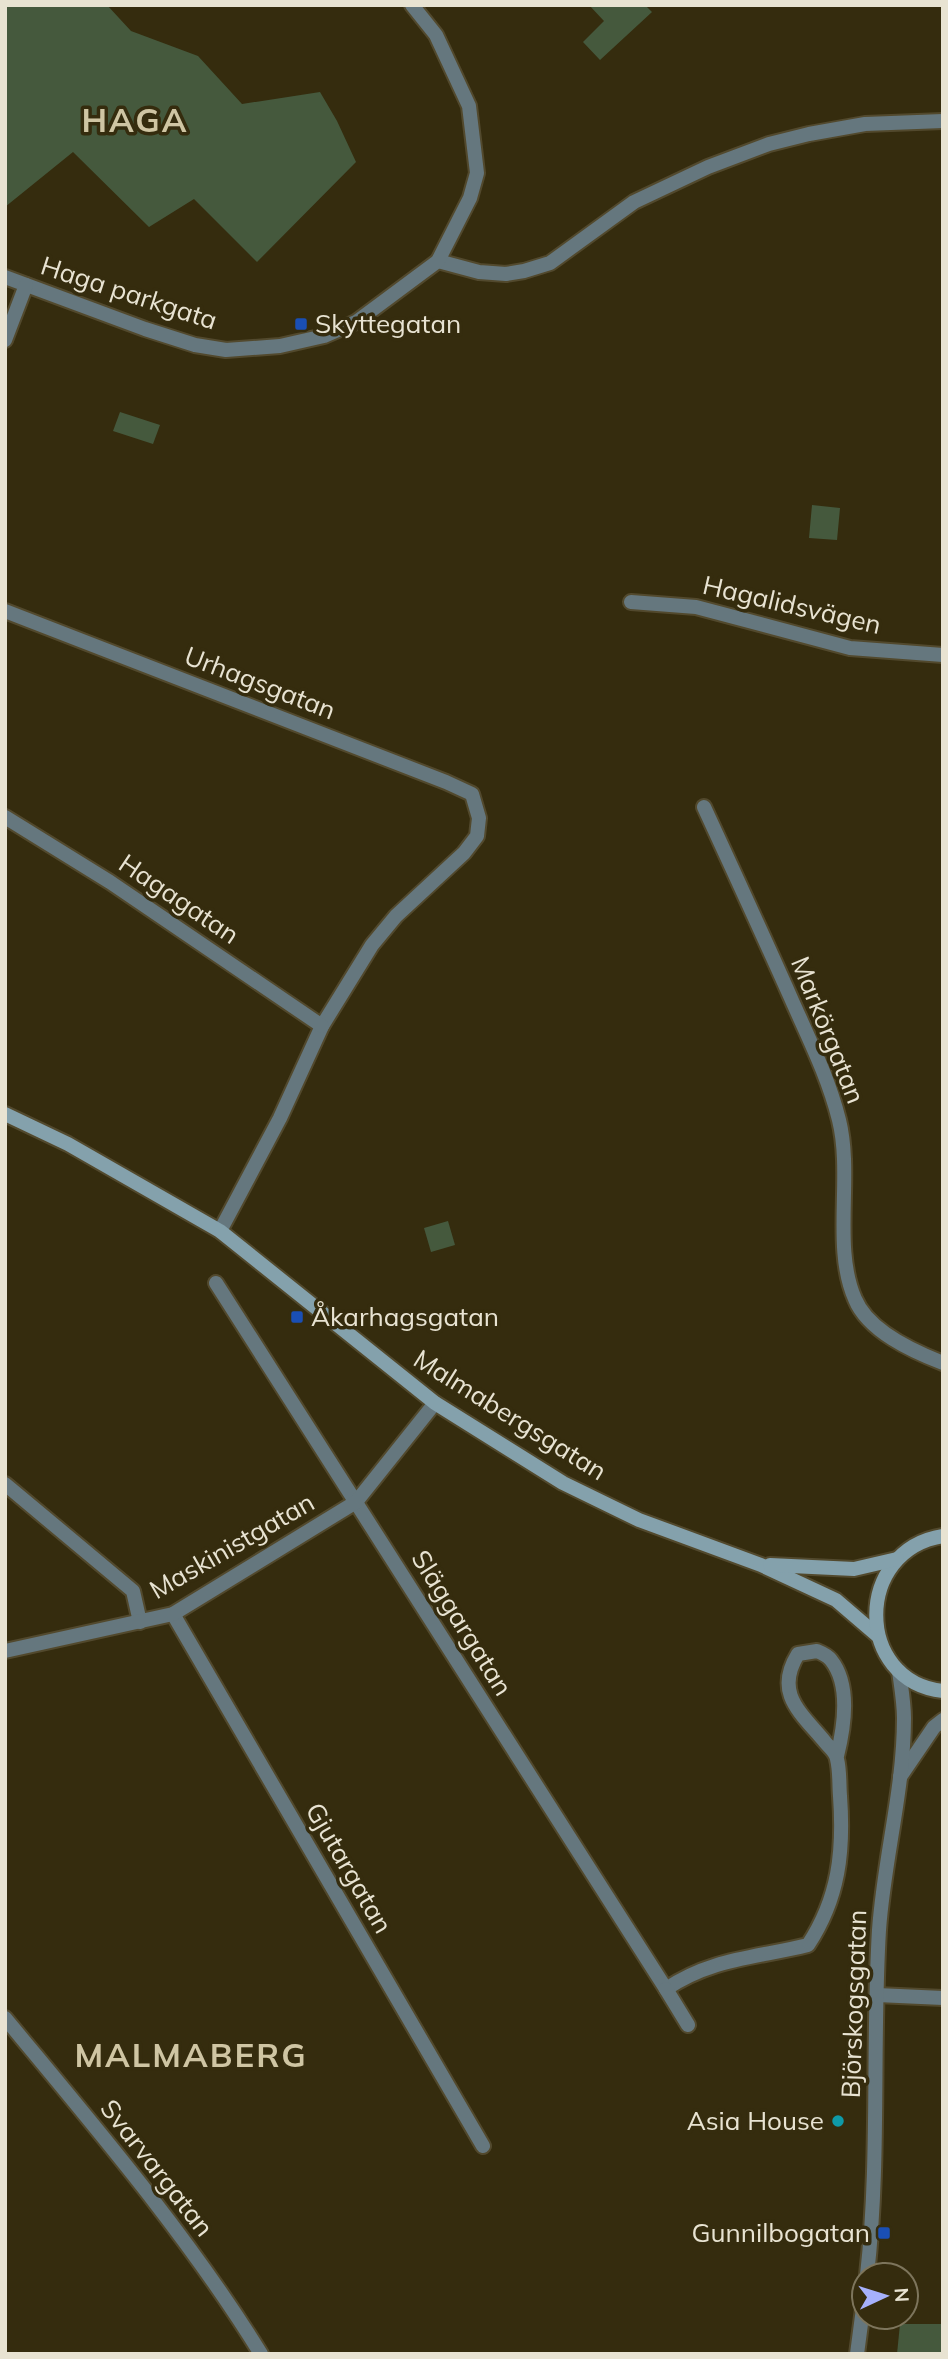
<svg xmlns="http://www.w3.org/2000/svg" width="948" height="2359" viewBox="0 0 948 2359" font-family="Mulish,sans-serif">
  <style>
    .green { fill: #45593d }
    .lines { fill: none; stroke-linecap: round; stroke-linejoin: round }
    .minor-casing { stroke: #52492d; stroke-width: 18 }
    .tertiary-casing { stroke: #52492d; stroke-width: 18 }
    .secondary-casing { stroke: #52492d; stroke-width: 18 }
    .minor { stroke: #65777e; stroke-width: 14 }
    .tertiary { stroke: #65777e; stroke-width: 14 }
    .secondary { stroke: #84a1ac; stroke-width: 14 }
    .transit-dot { fill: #1a4fb4; stroke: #352c0e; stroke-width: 2.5 }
    .culture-dot { fill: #0f9aa8; stroke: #352c0e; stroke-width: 2.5 }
    .labels { text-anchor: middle; stroke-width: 7; stroke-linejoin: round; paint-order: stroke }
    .street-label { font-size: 26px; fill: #e8e3d2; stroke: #352c0e }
    .poi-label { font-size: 26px; fill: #e8e3d2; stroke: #352c0e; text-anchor: start }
    .district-label { font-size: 33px; font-weight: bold; letter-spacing: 2px; fill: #cfc5a3; stroke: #352c0e }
  </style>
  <rect width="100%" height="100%" fill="#352c0e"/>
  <g class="green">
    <path d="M 5,5 L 107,5 L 131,31 L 198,56 L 242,104 L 320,92 L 337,121 L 356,162 L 257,262 L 194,199 L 149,227 L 73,152 L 5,207 Z"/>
    <path d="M 589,5 L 645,5 L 652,12 L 600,60 L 583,42 L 604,21 Z"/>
    <path d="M 120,412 L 160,425 L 153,444 L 113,431 Z"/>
    <path d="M 812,505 L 840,508 L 837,540 L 809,538 Z"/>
    <path d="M 448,1221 L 455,1245 L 431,1252 L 424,1228 Z"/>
    <path d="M 900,2324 L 943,2324 L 943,2354 L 897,2354 Z"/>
  </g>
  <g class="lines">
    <g class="minor-casing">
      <g id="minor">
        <path d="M 438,261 L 479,272 L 506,274 L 524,271 L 550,263 L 634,202 L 708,167 L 769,144 L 809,134 L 865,124 L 943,121"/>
        <path d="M 5,277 L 145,329 L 195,345 L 226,350 L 280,346 L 324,336 L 356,322 L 438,261 L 470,198 L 477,173 L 469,106 L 436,35 L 412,5"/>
        <path d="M 5,340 L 26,285"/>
        <path d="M 631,602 L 696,607 L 850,648 L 943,655"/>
        <path d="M 5,611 L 446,782 L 472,794 L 479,818 L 477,836 L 464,853 L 396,916 L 372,945 L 322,1026 L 280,1118 L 220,1231"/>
        <path d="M 704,807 C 733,870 762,933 790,996 C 808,1037 828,1076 839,1120 C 853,1176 832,1247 855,1299 C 868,1331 912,1351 943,1363"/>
        <path d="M 5,817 L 110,882 L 322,1026"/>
        <path d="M 216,1283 L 666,1989 C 712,1958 756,1958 808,1945 C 839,1898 844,1851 840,1796 C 839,1784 840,1771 837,1759 C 836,1752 829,1747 825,1742 C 800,1712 774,1693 798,1654 L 817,1651 C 822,1653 828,1656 831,1660 C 851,1685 844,1728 837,1756"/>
        <path d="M 5,1484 L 133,1591 L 140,1622"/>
        <path d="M 173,1614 L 483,2146"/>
        <path d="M 5,1651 L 173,1614 L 356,1502 L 435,1403"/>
        <path d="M 666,1989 L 688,2025"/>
        <path d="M 877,1995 L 943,1998"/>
        <path d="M 5,2018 C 95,2127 187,2234 261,2354"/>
      </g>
    </g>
    <g class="tertiary-casing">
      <g id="tertiary">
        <path d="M 900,1777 L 934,1727 L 943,1720"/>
        <path d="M 867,2275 C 880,2160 872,2045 879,1930 C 884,1859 904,1789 904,1718 C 904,1703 901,1686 899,1671"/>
        <path d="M 857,2354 L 864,2301"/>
      </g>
    </g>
    <g class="secondary-casing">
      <g id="secondary">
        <path d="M 5,1114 L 68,1144 L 220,1231 L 435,1403 L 563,1483 L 639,1520 L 761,1565 L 836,1600 L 878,1636"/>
        <path d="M 943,1536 C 854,1550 854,1681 943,1691"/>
        <path d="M 770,1565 L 854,1569 L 897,1559"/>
      </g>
    </g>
    <use href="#minor" class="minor"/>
    <use href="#tertiary" class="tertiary"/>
    <use href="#secondary" class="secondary"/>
  </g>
  <g class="transit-dot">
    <rect x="294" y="317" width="14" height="14" rx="3.5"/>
    <rect x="290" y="1310" width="14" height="14" rx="3.5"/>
    <rect x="877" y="2226" width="14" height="14" rx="3.5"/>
  </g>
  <circle class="culture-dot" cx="838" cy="2121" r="7"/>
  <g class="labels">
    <g class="street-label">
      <text transform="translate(129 293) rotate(18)" y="9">Haga parkgata</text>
      <text transform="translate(792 605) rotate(13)" y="9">Hagalidsvägen</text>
      <text transform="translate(260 683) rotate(21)" y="9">Urhagsgatan</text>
      <text transform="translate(179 899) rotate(34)" y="9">Hagagatan</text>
      <text transform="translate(828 1030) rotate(68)" y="9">Markörgatan</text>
      <text transform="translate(510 1415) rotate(32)" y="9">Malmabergsgatan</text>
      <text transform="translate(232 1546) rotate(-30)" y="9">Maskinistgatan</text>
      <text transform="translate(462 1623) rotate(58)" y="9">Släggargatan</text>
      <text transform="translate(349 1868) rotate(60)" y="9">Gjutargatan</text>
      <text transform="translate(854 2004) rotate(-88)" y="9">Björskogsgatan</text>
      <text transform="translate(157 2168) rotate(52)" y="9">Svarvargatan</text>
    </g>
    <g class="poi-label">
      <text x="315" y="333">Skyttegatan</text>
      <text x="311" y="1326">Åkarhagsgatan</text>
      <text x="824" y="2130" text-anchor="end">Asia House</text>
      <text x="870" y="2242" text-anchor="end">Gunnilbogatan</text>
    </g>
    <g class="district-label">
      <text x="135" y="132">HAGA</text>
      <text x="191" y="2067">MALMABERG</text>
    </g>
  </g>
  <rect width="948" height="2359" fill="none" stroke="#e8e3d2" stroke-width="14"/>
  <g transform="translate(885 2296) rotate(86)"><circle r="33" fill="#352c0e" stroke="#7d755c" stroke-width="2"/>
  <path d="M0-5L12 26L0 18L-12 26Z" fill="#a6b1fc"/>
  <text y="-10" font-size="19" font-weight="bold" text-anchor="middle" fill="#e8e3d2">N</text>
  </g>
</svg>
